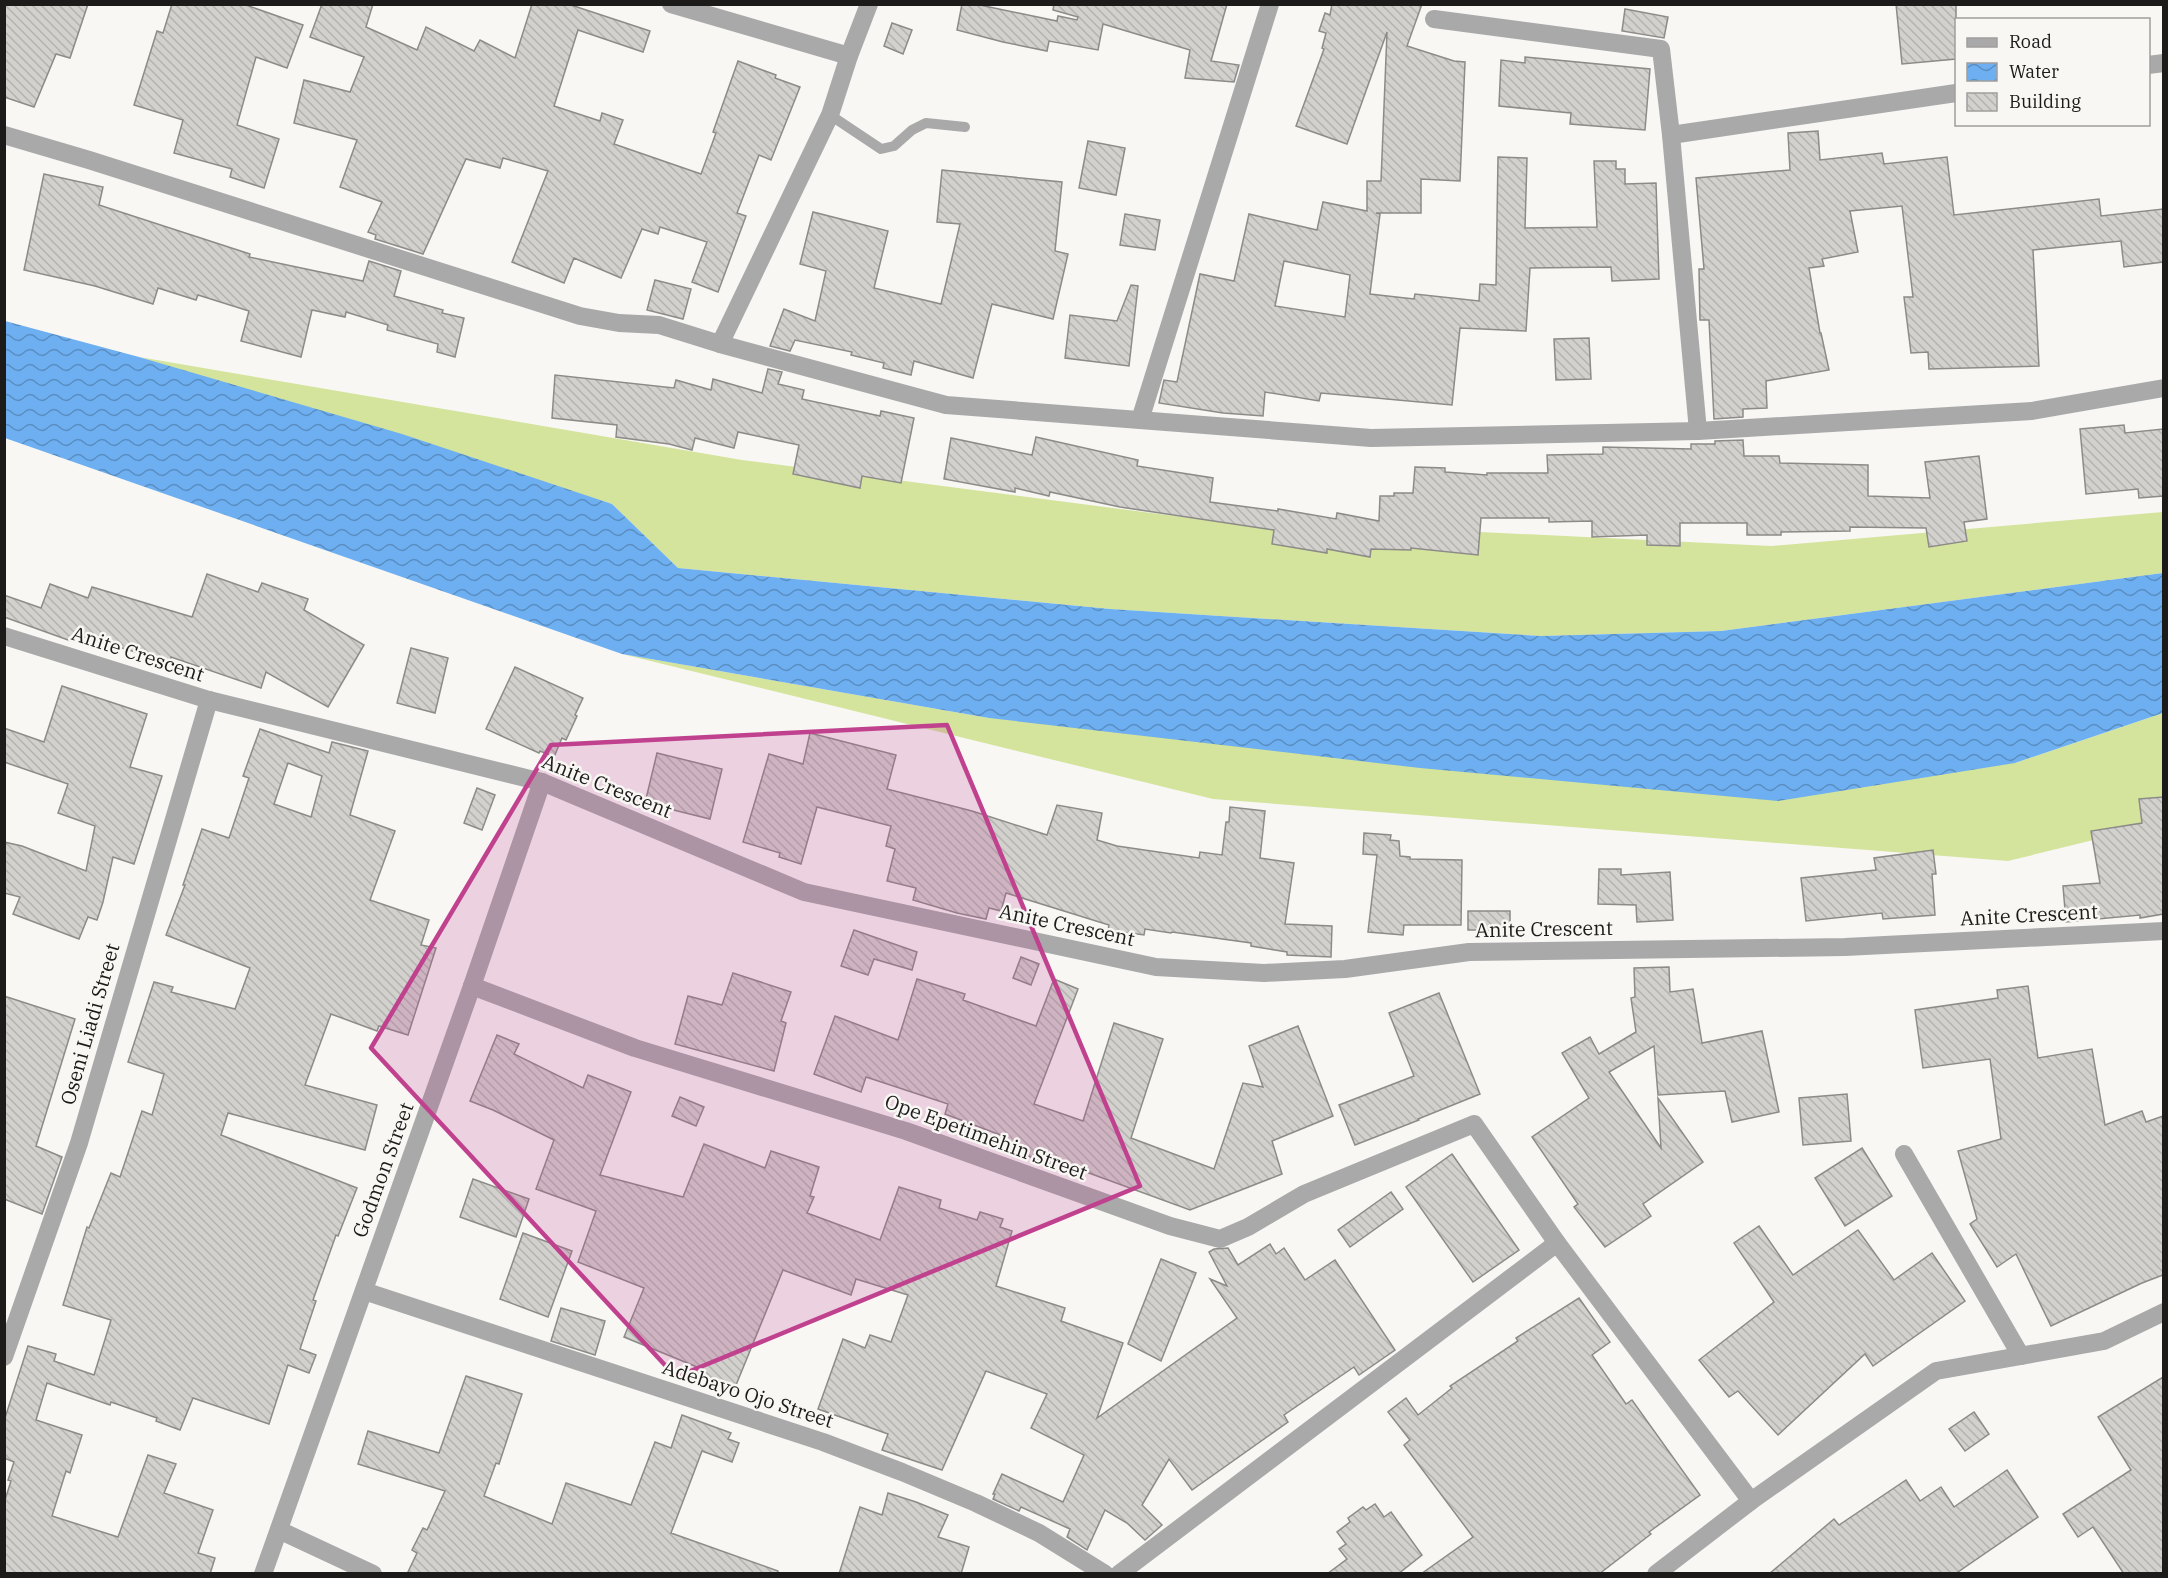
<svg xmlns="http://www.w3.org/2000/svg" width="2168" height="1578" viewBox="0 0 2168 1578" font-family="'IBM Plex Serif',serif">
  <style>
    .grass { fill: #d4e49d }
    .water { fill: url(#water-waves) }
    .building { fill: url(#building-back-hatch); stroke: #8c8b88; stroke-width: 1.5; fill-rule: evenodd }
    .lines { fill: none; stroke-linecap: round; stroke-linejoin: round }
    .lane { stroke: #a9a9aa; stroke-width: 10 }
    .street { stroke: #a9a9aa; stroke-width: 18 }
    .marked { fill: #c0428f; fill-opacity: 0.2; stroke: #c0428f; stroke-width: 4.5; stroke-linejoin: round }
    .labels { text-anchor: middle; stroke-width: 5; stroke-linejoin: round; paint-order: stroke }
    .street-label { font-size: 20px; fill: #1c1b1a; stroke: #f8f7f4 }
  </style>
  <defs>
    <pattern id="water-waves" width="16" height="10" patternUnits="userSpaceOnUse" patternTransform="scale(1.5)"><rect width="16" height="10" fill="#6daff0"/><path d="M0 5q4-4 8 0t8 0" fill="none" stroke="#598ec2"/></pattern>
    <pattern id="building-back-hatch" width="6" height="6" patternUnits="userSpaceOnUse" patternTransform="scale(1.5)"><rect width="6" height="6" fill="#d2d1ce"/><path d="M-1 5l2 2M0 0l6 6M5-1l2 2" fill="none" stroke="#b4b3b0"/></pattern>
  </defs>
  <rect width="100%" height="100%" fill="#f8f7f4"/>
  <g class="grass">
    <path d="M 139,357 L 742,460 L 1190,518 L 1771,546 L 2163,512 L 2163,573 L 1721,631 L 1541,636 L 1110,609 L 678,568 L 612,504 Z"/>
    <path d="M 622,654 L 989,718 L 2015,763 L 2163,713 L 2163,823 L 2008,861 L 1213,799 Z"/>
  </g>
  <path class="water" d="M 5,321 L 139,357 L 402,434 L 612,504 L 678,568 L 1110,609 L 1541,636 L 1721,631 L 2163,573 L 2163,713 L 2015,763 L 1778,801 L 1420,768 L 989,718 L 622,654 L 5,438 Z"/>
  <g class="building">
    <path d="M 4,4 L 88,4 L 70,58 L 56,54 L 34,107 L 4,97 Z"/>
    <path d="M 172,4 L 243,4 L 303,25 L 287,68 L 256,57 L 237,125 L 279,139 L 264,188 L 230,177 L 232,169 L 174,153 L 183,120 L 134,105 L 157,31 L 163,33 Z"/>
    <path d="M 322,4 L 373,4 L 366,27 L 417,50 L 426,27 L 474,51 L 480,40 L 515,58 L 532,4 L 568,4 L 650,31 L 643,52 L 578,30 L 554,106 L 600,121 L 602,113 L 623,120 L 614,144 L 701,174 L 716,133 L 713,132 L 738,61 L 776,75 L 775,78 L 800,87 L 771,160 L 759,155 L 737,213 L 746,216 L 718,292 L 692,282 L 707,242 L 660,227 L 658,234 L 642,229 L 621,278 L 574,258 L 564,283 L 512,262 L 548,171 L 503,158 L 500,168 L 466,159 L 423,254 L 375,239 L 376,235 L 368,232 L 382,202 L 340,187 L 357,140 L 294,123 L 304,80 L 350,92 L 364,57 L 310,37 Z"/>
    <path d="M 962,4 L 975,4 L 1057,21 L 1058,16 L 1077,20 L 1078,17 L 1053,10 L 1054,4 L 1227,4 L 1211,61 L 1239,65 L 1234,82 L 1185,78 L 1190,50 L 1103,24 L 1098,50 L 1049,41 L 1047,51 L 1003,42 L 957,30 Z"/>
    <path d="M 1332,4 L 1422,4 L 1407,46 L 1454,61 L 1465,62 L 1460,181 L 1421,179 L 1421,213 L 1376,213 L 1380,214 L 1370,294 L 1414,299 L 1415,294 L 1479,301 L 1480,284 L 1496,285 L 1498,157 L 1527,158 L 1525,228 L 1597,227 L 1594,161 L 1616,161 L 1616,169 L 1625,169 L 1625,184 L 1656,183 L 1659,279 L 1612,281 L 1611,267 L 1530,268 L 1526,331 L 1460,328 L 1452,405 L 1321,393 L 1319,401 L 1265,392 L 1263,416 L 1223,413 L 1159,403 L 1164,380 L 1177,382 L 1200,274 L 1234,281 L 1249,214 L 1317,230 L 1323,202 L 1367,211 L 1367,181 L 1381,181 L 1387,32 L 1347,144 L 1296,126 L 1324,49 L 1322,48 L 1326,33 L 1319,31 L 1325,13 L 1330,15 ZM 1284,261 L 1350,275 L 1345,317 L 1275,306 Z"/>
    <path d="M 1896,4 L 1956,4 L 1956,59 L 1902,64 Z"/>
    <path d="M 1625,9 L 1668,17 L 1664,38 L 1622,31 Z"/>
    <path d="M 892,23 L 912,30 L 903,54 L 884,46 Z"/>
    <path d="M 1525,57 L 1650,69 L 1645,130 L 1570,124 L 1571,113 L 1499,106 L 1501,60 L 1525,63 Z"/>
    <path d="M 1818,131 L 1820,160 L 1882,153 L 1884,164 L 1947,157 L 1954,215 L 2099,199 L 2101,216 L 2163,209 L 2163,262 L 2124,267 L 2121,241 L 2033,250 L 2039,366 L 1929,369 L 1928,352 L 1911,353 L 1904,297 L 1913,297 L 1902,206 L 1850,211 L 1858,252 L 1822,259 L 1824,266 L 1809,268 L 1820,333 L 1821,333 L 1829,370 L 1766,381 L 1767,408 L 1743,409 L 1743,417 L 1714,419 L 1709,320 L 1700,320 L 1699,269 L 1704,269 L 1696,178 L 1790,170 L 1788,133 Z"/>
    <path d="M 1088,141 L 1125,148 L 1116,195 L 1079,188 Z"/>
    <path d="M 942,170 L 1062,182 L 1055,251 L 1068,254 L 1053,319 L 992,304 L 973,378 L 914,361 L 911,375 L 883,368 L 884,363 L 851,355 L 852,352 L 795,340 L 790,351 L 770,346 L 784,309 L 815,321 L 826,271 L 800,264 L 813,212 L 888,231 L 874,288 L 941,304 L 960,224 L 937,222 Z"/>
    <path d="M 44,174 L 103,187 L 99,205 L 250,254 L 249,257 L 363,281 L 369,261 L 401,271 L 394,296 L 443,310 L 442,313 L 464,318 L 455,357 L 437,352 L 438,344 L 387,330 L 388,325 L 346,312 L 345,317 L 312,310 L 301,357 L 241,341 L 249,311 L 198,295 L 196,300 L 158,288 L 153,304 L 95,286 L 24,270 Z"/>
    <path d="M 1125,214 L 1160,220 L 1155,250 L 1120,245 Z"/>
    <path d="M 655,280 L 691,289 L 683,319 L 647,310 Z"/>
    <path d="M 1131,285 L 1138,286 L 1129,366 L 1065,358 L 1070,315 L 1117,321 Z"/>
    <path d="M 1589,338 L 1591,379 L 1556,380 L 1554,339 Z"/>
    <path d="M 768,369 L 782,372 L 778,384 L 804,390 L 802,399 L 880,416 L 881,411 L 914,418 L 901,483 L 862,476 L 860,488 L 793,474 L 799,445 L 738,432 L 734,448 L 695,438 L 692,450 L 669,444 L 616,437 L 617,425 L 552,418 L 555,375 L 674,388 L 676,380 L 711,390 L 713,379 L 762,393 Z"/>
    <path d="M 2124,425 L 2125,433 L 2163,429 L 2163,496 L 2139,498 L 2138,489 L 2086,494 L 2080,429 Z"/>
    <path d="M 1036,437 L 1138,460 L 1137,466 L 1213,478 L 1210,502 L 1278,511 L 1278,509 L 1336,519 L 1337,513 L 1379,521 L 1380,496 L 1394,496 L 1394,493 L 1413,493 L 1415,467 L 1445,468 L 1445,472 L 1487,475 L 1487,473 L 1548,473 L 1547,455 L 1603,454 L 1603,447 L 1691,449 L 1691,444 L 1715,444 L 1715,441 L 1743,440 L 1744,456 L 1779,456 L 1780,463 L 1868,465 L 1868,496 L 1930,498 L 1925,462 L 1979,456 L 1987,519 L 1964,522 L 1967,541 L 1929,547 L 1926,528 L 1850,527 L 1850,531 L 1781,532 L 1781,535 L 1747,535 L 1747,523 L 1680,523 L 1680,546 L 1647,545 L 1647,535 L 1592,537 L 1592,521 L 1549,522 L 1549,518 L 1481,518 L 1478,555 L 1411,548 L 1411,550 L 1371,549 L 1370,557 L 1327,549 L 1327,553 L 1272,544 L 1274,530 L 1120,507 L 1050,492 L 1049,496 L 1015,488 L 1015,492 L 944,479 L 951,438 L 1032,455 Z"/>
    <path d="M 207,574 L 258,592 L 262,583 L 308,599 L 304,610 L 364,645 L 328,707 L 266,672 L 261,688 L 171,657 L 170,662 L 74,634 L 71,641 L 4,617 L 4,595 L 41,608 L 50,584 L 88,598 L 92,587 L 192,617 Z"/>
    <path d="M 411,648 L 448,658 L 435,713 L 397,703 Z"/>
    <path d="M 515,667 L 583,698 L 575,715 L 577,716 L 566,740 L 562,738 L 554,757 L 540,751 L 539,753 L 486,729 Z"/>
    <path d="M 62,686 L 147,714 L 130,767 L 162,776 L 134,864 L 113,857 L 103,902 L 97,920 L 88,917 L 79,939 L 13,914 L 20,897 L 4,893 L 4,842 L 22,846 L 86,871 L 95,826 L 58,813 L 68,784 L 4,762 L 4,728 L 44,742 Z"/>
    <path d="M 260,729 L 329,753 L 332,742 L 368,751 L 350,815 L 395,831 L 370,900 L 429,920 L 421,945 L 436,948 L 408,1035 L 379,1026 L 377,1031 L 331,1014 L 305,1085 L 377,1105 L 365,1150 L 228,1113 L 221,1135 L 357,1188 L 338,1236 L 336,1235 L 313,1300 L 316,1301 L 300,1349 L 316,1355 L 309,1373 L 288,1365 L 269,1424 L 193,1398 L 180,1430 L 156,1421 L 157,1418 L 111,1402 L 110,1405 L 47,1383 L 36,1420 L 82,1435 L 70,1473 L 66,1471 L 52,1516 L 118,1537 L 148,1455 L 176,1464 L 164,1493 L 213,1510 L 198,1553 L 215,1558 L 210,1574 L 4,1574 L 4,1503 L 11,1481 L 8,1480 L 14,1462 L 4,1458 L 4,1421 L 28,1346 L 56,1354 L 54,1361 L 94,1375 L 111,1320 L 63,1305 L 87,1227 L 89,1228 L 111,1173 L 120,1177 L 142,1111 L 152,1115 L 164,1074 L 128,1062 L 154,982 L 173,987 L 171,992 L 235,1009 L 250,968 L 166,935 L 185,885 L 183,885 L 202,829 L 229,838 L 249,778 L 243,776 ZM 288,763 L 322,776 L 311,817 L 274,804 Z"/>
    <path d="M 810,733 L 896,755 L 887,789 L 972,811 L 1047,835 L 1057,805 L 1102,813 L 1097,840 L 1117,846 L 1199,858 L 1200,852 L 1222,855 L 1226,822 L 1229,822 L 1230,807 L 1265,811 L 1260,858 L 1294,863 L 1285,924 L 1332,926 L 1331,957 L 1287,955 L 1287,952 L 1251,946 L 1251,943 L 1172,932 L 1171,933 L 1145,929 L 1144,935 L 1108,930 L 1109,925 L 1006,893 L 1001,911 L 989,908 L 986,919 L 957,913 L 913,900 L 916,888 L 887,881 L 895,849 L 886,846 L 891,826 L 817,807 L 801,864 L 779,857 L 780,853 L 743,842 L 769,754 L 803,764 Z"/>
    <path d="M 657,753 L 722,769 L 710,819 L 645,803 Z"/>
    <path d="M 477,788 L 495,795 L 482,830 L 464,823 Z"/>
    <path d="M 2163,797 L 2163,914 L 2140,918 L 2140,915 L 2066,922 L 2063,886 L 2100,883 L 2091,831 L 2142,823 L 2139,799 Z"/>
    <path d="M 1364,833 L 1391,835 L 1390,840 L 1399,841 L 1400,856 L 1410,857 L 1410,859 L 1462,860 L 1461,925 L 1404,925 L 1403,935 L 1368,932 L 1377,855 L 1363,854 Z"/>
    <path d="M 1933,850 L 1936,874 L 1932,874 L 1935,915 L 1883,919 L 1882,913 L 1806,921 L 1801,878 L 1876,870 L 1874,858 Z"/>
    <path d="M 1599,869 L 1621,869 L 1621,875 L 1670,872 L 1673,920 L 1637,922 L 1636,905 L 1598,904 Z"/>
    <rect x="1468" y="911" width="42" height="19"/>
    <path d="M 854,930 L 917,952 L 912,970 L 874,959 L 868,975 L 841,966 Z"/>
    <path d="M 1021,957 L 1039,964 L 1031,985 L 1013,978 Z"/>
    <path d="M 1669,967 L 1670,992 L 1693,989 L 1702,1043 L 1762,1031 L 1779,1112 L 1732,1122 L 1725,1091 L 1658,1095 L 1654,1046 L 1609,1072 L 1661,1148 L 1658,1098 L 1703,1162 L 1643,1204 L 1651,1216 L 1605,1247 L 1574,1207 L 1578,1204 L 1532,1137 L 1589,1098 L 1562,1053 L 1590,1037 L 1599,1054 L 1636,1032 L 1631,998 L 1635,997 L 1634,968 Z"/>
    <path d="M 733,973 L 791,992 L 781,1021 L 786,1023 L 774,1071 L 675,1044 L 688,996 L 722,1005 Z"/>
    <path d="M 917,979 L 965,994 L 963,1000 L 1036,1026 L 1054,979 L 1078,989 L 1034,1104 L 1083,1121 L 1114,1023 L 1163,1039 L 1131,1138 L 1214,1169 L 1243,1083 L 1263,1087 L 1249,1046 L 1298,1026 L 1333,1116 L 1272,1141 L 1282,1174 L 1190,1210 L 1056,1161 L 1054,1165 L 999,1146 L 1003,1136 L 945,1114 L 948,1104 L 866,1077 L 861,1092 L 814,1074 L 835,1016 L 898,1040 Z"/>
    <path d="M 2028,986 L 2038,1058 L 2092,1049 L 2105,1125 L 2142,1111 L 2146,1122 L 2163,1116 L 2163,1275 L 2142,1283 L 2051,1326 L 2016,1254 L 1997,1267 L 1970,1224 L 1977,1219 L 1958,1151 L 2001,1139 L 1990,1059 L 1923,1068 L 1915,1010 L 1998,998 L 1997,990 Z"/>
    <path d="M 1439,993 L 1480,1094 L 1418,1119 L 1419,1120 L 1355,1145 L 1339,1105 L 1414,1076 L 1389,1013 Z"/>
    <path d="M 4,996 L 75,1019 L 36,1146 L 62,1157 L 42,1214 L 4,1199 Z"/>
    <path d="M 497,1035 L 519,1044 L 514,1054 L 583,1088 L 588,1075 L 631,1092 L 600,1175 L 683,1197 L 704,1144 L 765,1168 L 771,1151 L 819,1167 L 810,1196 L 814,1197 L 807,1213 L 880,1240 L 899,1187 L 941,1200 L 939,1208 L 977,1220 L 980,1212 L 1003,1219 L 1000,1227 L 1012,1231 L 996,1286 L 1065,1308 L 1061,1321 L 1123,1343 L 1097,1418 L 1237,1318 L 1210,1279 L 1227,1286 L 1209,1252 L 1214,1249 L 1228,1248 L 1238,1265 L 1270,1244 L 1276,1254 L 1284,1248 L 1305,1280 L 1335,1260 L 1395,1350 L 1359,1375 L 1354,1367 L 1284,1415 L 1288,1422 L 1192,1490 L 1169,1459 L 1142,1505 L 1162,1525 L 1145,1540 L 1127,1523 L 1105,1510 L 1087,1550 L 1067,1537 L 1070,1529 L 1021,1507 L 1019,1511 L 993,1499 L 995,1494 L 993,1494 L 1002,1474 L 1063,1502 L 1084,1455 L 1031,1428 L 1047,1394 L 986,1371 L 942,1470 L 882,1450 L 888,1434 L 818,1409 L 843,1339 L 865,1348 L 870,1335 L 891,1342 L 908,1295 L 856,1279 L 851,1295 L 783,1270 L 734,1390 L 694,1374 L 697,1367 L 624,1337 L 644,1288 L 578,1262 L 596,1211 L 536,1189 L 554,1140 L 493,1110 L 470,1101 Z"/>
    <path d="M 1847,1094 L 1851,1141 L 1803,1145 L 1799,1098 Z"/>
    <path d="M 680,1097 L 704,1107 L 696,1126 L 672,1116 Z"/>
    <path d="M 1862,1148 L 1892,1196 L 1845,1226 L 1815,1178 Z"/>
    <path d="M 1452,1154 L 1519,1250 L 1473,1282 L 1406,1187 Z"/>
    <path d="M 473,1179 L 529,1199 L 516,1237 L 460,1217 Z"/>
    <path d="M 1391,1192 L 1403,1209 L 1350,1247 L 1338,1230 Z"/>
    <path d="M 1759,1226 L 1793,1275 L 1858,1230 L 1894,1280 L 1932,1253 L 1965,1301 L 1873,1366 L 1865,1354 L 1778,1435 L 1738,1391 L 1729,1397 L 1699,1360 L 1774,1302 L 1734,1243 Z"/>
    <path d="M 523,1233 L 572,1251 L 548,1317 L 500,1299 Z"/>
    <path d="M 1161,1259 L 1196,1273 L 1161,1361 L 1128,1344 Z"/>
    <path d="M 1579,1298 L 1610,1342 L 1592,1355 L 1626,1404 L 1632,1400 L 1700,1495 L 1649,1532 L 1651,1534 L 1599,1574 L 1421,1574 L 1473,1537 L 1404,1445 L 1410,1440 L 1388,1412 L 1406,1398 L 1418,1415 L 1452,1388 L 1450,1386 L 1518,1341 L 1516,1338 Z"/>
    <path d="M 561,1308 L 605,1321 L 595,1355 L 551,1341 Z"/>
    <path d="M 466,1376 L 522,1394 L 499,1464 L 496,1463 L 484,1496 L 552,1524 L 566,1483 L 631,1505 L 655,1442 L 671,1448 L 682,1415 L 731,1433 L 728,1439 L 739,1443 L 732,1462 L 702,1451 L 671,1533 L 778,1571 L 778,1574 L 407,1574 L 417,1553 L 412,1550 L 423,1528 L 427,1530 L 445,1491 L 358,1464 L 368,1431 L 439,1453 Z"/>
    <path d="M 2163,1377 L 2163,1574 L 2124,1574 L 2093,1527 L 2078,1537 L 2063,1514 L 2131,1470 L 2098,1417 Z"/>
    <path d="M 1974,1412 L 1989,1434 L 1965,1451 L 1949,1429 Z"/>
    <path d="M 2007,1470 L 2038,1517 L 1955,1574 L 1769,1574 L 1834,1519 L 1839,1525 L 1906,1480 L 1920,1501 L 1941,1487 L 1954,1507 Z"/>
    <path d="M 888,1493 L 916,1502 L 948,1515 L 938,1537 L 969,1547 L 961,1574 L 839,1574 L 860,1507 L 882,1515 Z"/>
    <path d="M 1375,1504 L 1384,1517 L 1391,1512 L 1422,1555 L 1398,1574 L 1327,1574 L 1347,1559 L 1339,1549 L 1346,1544 L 1337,1532 L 1350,1522 L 1348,1518 L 1363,1507 L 1366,1510 Z"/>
  </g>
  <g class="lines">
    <path class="lane" d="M 830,115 L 881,149 L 894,146 L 912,130 L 926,123 L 965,127"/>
    <g class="street">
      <path d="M 671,4 L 849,56"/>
      <path d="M 1434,19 L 1661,49 L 1671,135 L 1698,431"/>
      <path d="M 2148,65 L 2164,63"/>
      <path d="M 4,135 L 89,160 L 580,316 L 619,323 L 659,325 L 720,344 L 946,405 L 1371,438 L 1698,431 L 2032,411 L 2164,388"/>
      <path d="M 1671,135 L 1956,93"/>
      <path d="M 720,344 L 830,115 L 849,56 L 869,4"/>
      <path d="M 1140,420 L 1270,4"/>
      <path d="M 4,636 L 209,700 L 542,782 L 804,892 L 1156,967 L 1264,973 L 1345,969 L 1469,952 L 1845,947 L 2164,931"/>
      <path d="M 472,986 L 635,1048 L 906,1131 L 1170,1226 L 1220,1239 L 1248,1227 L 1304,1194 L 1474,1124 L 1557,1243 L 1751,1501"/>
      <path d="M 1904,1154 L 2021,1356"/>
      <path d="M 364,1291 L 823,1442 L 902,1472 L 976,1503 L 1039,1533 L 1105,1574"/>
      <path d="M 4,1357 L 79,1143 L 209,700"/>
      <path d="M 279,1530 L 373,1574"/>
      <path d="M 263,1574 L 472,986 L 542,782"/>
      <path d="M 1119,1574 L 1557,1243"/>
      <path d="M 1656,1574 L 1751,1501 L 1936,1371 L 2104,1341 L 2164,1312"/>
    </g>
  </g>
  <path class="marked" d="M 947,725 L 1140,1186 L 676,1377 L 371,1048 L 551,745 Z"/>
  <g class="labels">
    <g class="street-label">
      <text transform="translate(138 654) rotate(18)" y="7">Anite Crescent</text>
      <text transform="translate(607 786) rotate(22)" y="7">Anite Crescent</text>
      <text transform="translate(2029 915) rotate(-3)" y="7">Anite Crescent</text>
      <text transform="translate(1067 925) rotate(12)" y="7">Anite Crescent</text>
      <text transform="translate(1544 929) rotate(-1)" y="7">Anite Crescent</text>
      <text transform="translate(90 1024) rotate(-74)" y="7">Oseni Liadi Street</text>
      <text transform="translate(986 1137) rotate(20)" y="7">Ope Epetimehin Street</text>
      <text transform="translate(383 1170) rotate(-70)" y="7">Godmon Street</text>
      <text transform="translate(748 1394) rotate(18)" y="7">Adebayo Ojo Street</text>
    </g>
  </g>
  <rect width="2168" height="1578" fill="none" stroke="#1c1b1a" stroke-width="12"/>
  <rect x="1955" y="18" width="195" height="108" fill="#f8f7f4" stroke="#a09f9d" stroke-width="1.5"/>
  <rect x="1967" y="38" width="30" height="9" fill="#a9a9aa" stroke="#a09f9d" stroke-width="1.5"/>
  <text x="2009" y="48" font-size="18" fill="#1c1b1a">Road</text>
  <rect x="1967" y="63" width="30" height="18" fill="url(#water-waves)" stroke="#a09f9d" stroke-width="1.5"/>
  <text x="2009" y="78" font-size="18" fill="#1c1b1a">Water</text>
  <rect x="1967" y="93" width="30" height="18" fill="url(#building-back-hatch)" stroke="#a09f9d" stroke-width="1.5"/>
  <text x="2009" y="108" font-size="18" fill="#1c1b1a">Building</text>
</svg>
